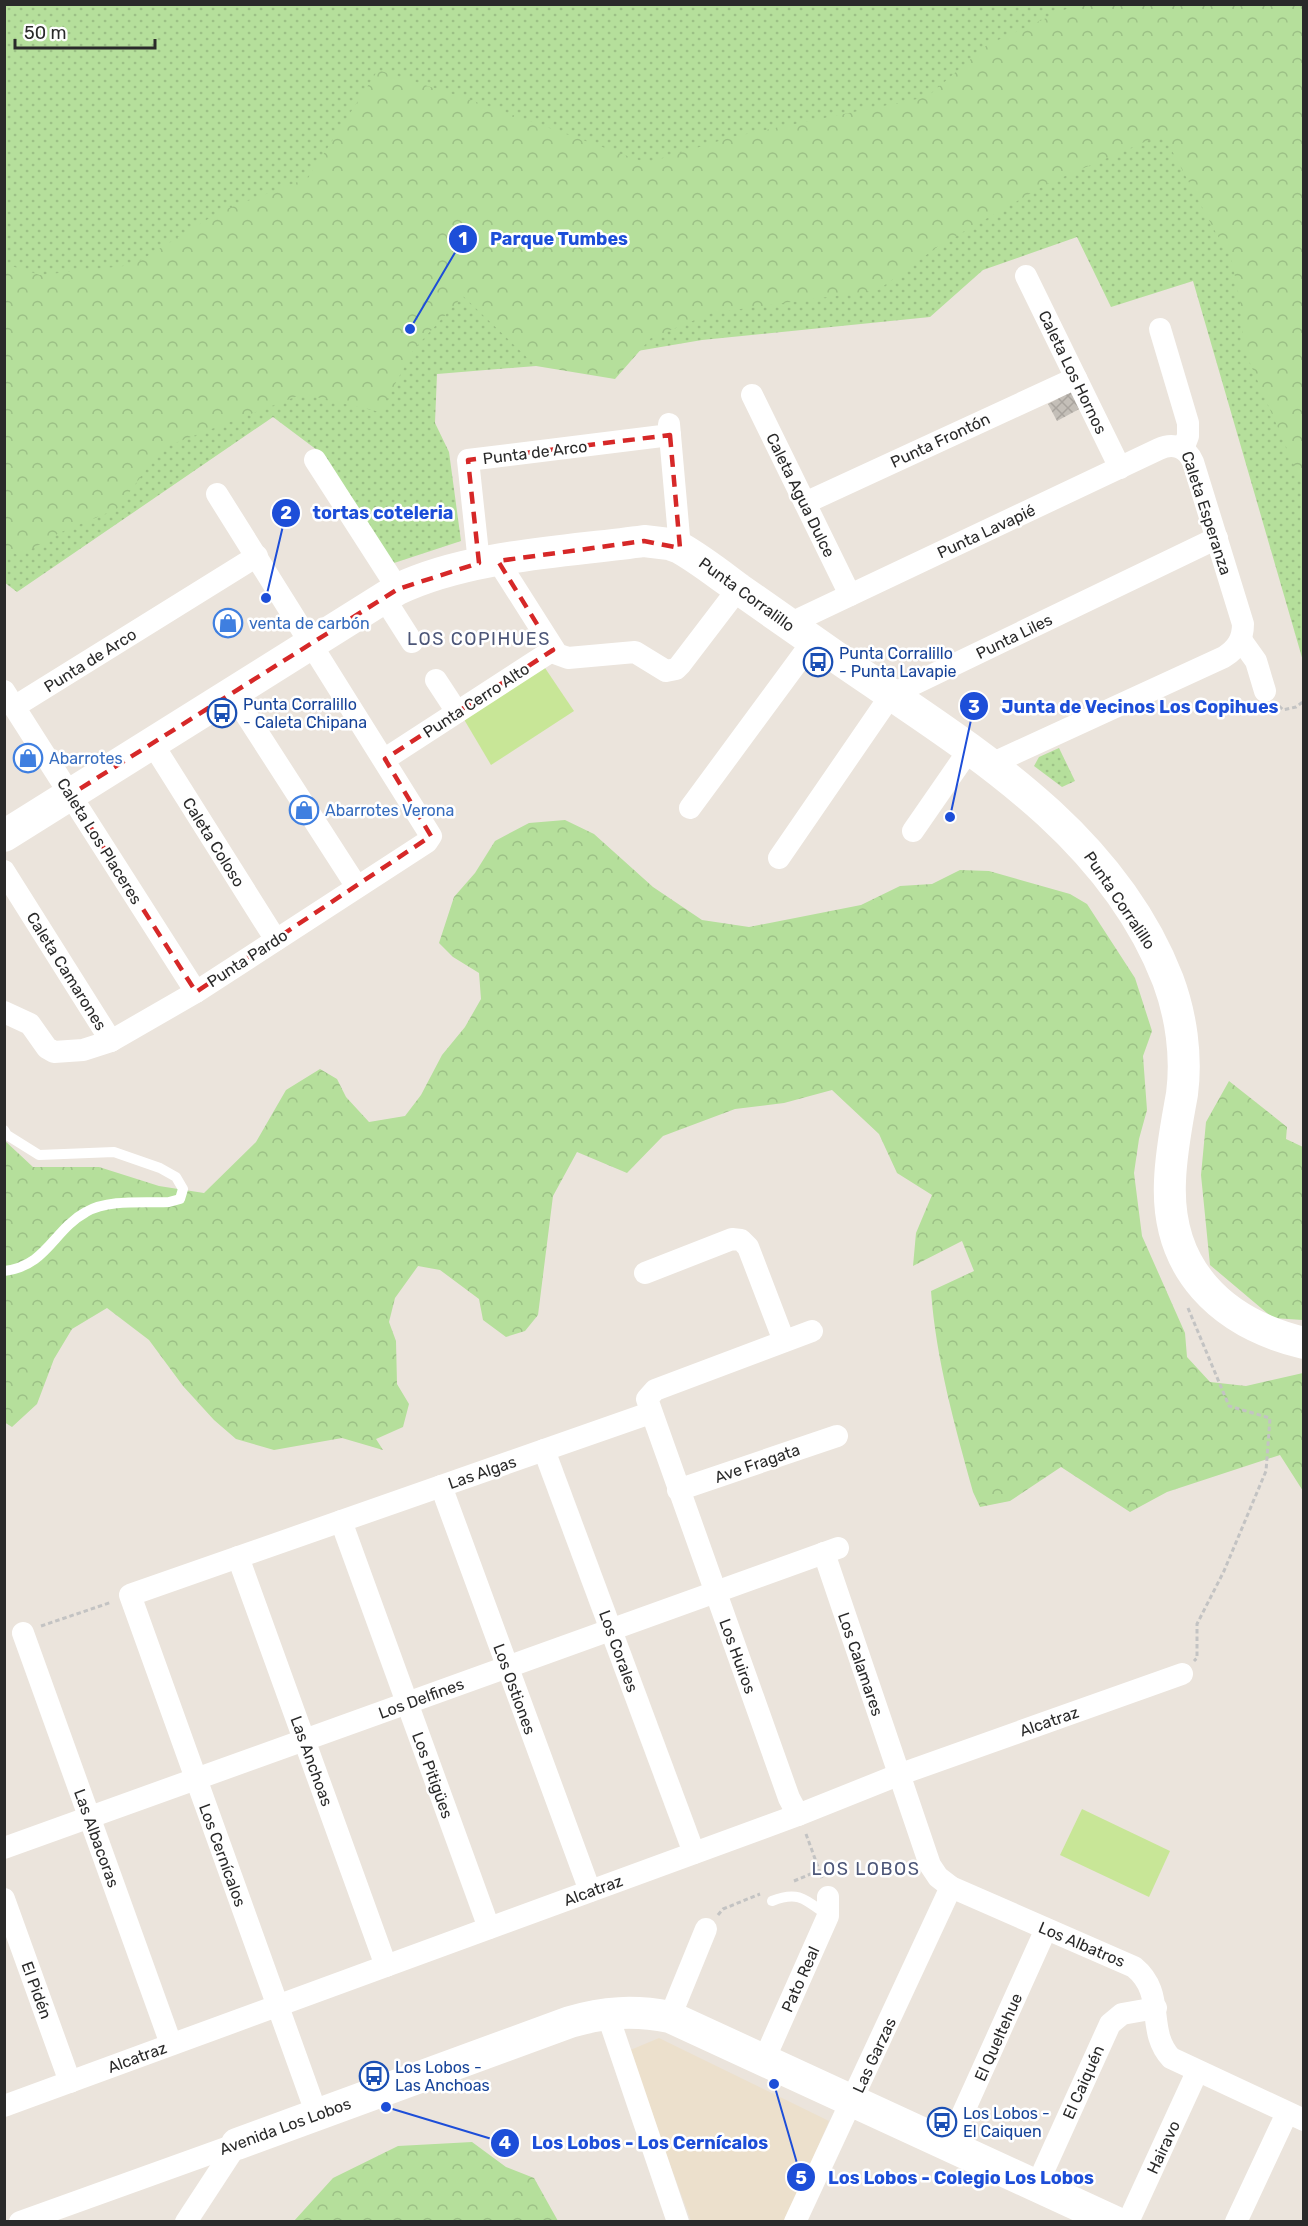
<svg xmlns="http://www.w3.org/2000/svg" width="1308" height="2226" viewBox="0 0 1308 2226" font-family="Rubik,sans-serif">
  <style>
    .education { fill: #ece0cc }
    .grass { fill: url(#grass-dots) }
    .forest { fill: url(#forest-crowns) }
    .pitch { fill: #c8e697 }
    .building { fill: url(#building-cross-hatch) }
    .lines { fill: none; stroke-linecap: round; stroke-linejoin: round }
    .path { stroke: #c3c3c3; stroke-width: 3; stroke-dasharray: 4.5 3; stroke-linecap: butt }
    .lane { stroke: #fff; stroke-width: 10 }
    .street { stroke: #fff; stroke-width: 22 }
    .secondary { stroke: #fff; stroke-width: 32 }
    .marked { fill: none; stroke: #d62828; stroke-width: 4.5; stroke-dasharray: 12 8; stroke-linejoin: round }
    .labels { text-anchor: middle; stroke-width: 5; stroke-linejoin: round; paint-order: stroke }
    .street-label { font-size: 16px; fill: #2a2a2a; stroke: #fff }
    .shop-label { font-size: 16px; fill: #366cbe; stroke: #fff; text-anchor: start }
    .transit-label { font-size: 16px; fill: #164399; stroke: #fff; text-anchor: start }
    .neighbourhood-label { font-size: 18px; letter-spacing: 1.5px; fill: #4c5678; stroke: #fff }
    .leader { fill: none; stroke: #1d4ed8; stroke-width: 2 }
    .callout-dot { fill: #1d4ed8; stroke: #fff; stroke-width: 2 }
    .mark-label { font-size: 18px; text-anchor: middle; font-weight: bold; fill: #fff }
    .callout-label { font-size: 18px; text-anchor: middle; font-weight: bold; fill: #1d4ed8; stroke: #fff; stroke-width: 5; stroke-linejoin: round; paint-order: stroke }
  </style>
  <defs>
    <pattern id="grass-dots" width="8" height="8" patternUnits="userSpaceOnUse" patternTransform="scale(1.5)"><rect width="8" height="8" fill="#b5df9b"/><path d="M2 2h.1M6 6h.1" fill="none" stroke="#9cc086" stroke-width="1.8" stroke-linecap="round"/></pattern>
    <pattern id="forest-crowns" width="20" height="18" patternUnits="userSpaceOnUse" patternTransform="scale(1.5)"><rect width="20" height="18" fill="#b5df9b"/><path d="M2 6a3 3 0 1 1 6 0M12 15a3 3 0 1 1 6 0" fill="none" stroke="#9cc086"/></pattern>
    <pattern id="building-cross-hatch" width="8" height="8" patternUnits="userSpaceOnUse" patternTransform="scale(1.5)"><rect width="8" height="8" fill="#c4bfb8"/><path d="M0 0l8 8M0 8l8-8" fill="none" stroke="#a9a49e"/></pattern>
  </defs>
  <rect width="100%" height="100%" fill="#ebe4dc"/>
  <path class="education" d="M 659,2038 L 829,2121 L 786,2221 L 691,2221 L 628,2051 Z"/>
  <g class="grass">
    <path d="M 4,5 L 1303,5 L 1303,661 L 1193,281 L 1111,307 L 1077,237 L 983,270 L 930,317 L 702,340 L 561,364 L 437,374 L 435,423 L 449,452 L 461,541 L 391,564 L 317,450 L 273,417 L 17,592 L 4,582 Z"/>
    <path d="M 1059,748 L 1075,781 L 1062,787 L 1034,766 L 1039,757 Z"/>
  </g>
  <g class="forest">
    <path d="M 1075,5 L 1303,5 L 1303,486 L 1243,347 L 1242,311 L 1230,252 L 1217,235 L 1163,134 L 1049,183 L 940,245 L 878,290 L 712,313 L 651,338 L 615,379 L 536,366 L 463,296 L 414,349 L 380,412 L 303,394 L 162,448 L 117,509 L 59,533 L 20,556 L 5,549 L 5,264 L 40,275 L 133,265 L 221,211 L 308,178 L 378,70 L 465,98 L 647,163 L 732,137 L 927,97 L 987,45 Z"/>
    <path d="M 565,820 L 594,834 L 653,887 L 702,920 L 749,927 L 790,919 L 861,905 L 900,886 L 932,884 L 960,870 L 989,871 L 1070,894 L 1087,904 L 1135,978 L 1152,1031 L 1143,1056 L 1147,1110 L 1139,1139 L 1134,1173 L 1142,1236 L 1185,1333 L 1187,1357 L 1210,1382 L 1246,1386 L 1303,1373 L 1303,1491 L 1280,1455 L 1167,1492 L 1130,1512 L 1061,1467 L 1010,1501 L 980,1507 L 973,1492 C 955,1426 936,1360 931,1291 L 974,1271 L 962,1241 L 913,1266 L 916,1233 L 932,1195 L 897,1173 L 879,1134 L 832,1090 L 784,1103 L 735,1109 L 663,1136 L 627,1173 L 577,1152 L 553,1196 L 538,1315 L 525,1331 L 506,1337 L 483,1320 L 479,1299 L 440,1270 L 418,1266 L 395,1298 L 389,1322 L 396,1341 L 397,1384 L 409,1404 L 403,1427 L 376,1439 L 383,1450 L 342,1438 L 274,1450 L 236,1439 L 214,1420 L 183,1386 L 149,1340 L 107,1308 L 72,1329 L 54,1359 L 37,1404 L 12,1427 L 4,1422 L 4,1140 L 33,1167 L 99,1167 L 159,1186 L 204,1193 L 256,1142 L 286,1090 L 320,1069 L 337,1079 L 346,1097 L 369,1122 L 405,1116 L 421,1095 L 442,1055 L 465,1027 L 481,999 L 479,973 L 453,957 L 439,943 L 454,897 L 475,873 L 495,841 L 529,823 Z"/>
    <path d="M 1229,1081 L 1287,1127 L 1286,1139 L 1303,1147 L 1303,1320 L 1273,1318 L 1210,1265 L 1201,1175 L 1206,1122 Z"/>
    <path d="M 472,2142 L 506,2167 L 534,2178 L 558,2221 L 294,2221 L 333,2178 L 398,2146 Z"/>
  </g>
  <g class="pitch">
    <path d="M 543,665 L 574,711 L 491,765 L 462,716 Z"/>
    <path d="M 1082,1809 L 1170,1851 L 1149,1897 L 1060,1855 Z"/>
  </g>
  <path class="building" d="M 1074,390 L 1083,407 L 1057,421 L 1048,404 Z"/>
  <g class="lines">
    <g class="path">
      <path d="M 1279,706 L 1283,710 L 1296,707 L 1304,701"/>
      <path d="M 1188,1308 L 1229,1406 L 1270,1418 L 1266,1471 L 1224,1571 L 1197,1624 L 1197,1658 L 1194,1661"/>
      <path d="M 41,1626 L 112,1602"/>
      <path d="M 806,1834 L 822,1878"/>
      <path d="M 794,1881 L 820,1870"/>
      <path d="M 718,1915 L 723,1909 L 760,1894"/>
    </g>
    <g class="lane">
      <path d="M 4,1130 L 7,1135 L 39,1155 L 114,1152 L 160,1168 L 176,1177 L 183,1189 L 180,1199 L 169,1202 C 144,1203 108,1199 86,1212 C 53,1230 47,1266 4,1271"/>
      <path d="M 772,1901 C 799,1890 806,1900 828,1916"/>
    </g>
    <g class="street">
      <path d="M 1026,276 L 1120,468"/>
      <path d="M 1160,329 L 1188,423 L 1188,436 L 1183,449"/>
      <path d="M 752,395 L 850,595"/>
      <path d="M 669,424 L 680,548"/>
      <path d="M 315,460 L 398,589"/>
      <path d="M 805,503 L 1076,378"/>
      <path d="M 498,561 L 557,654 L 568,658 L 635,652 L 666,671 L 676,669 L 680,665 L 738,589"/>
      <path d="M 479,563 L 468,460 L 670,435"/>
      <path d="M 384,598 L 412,642"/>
      <path d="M 789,624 L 1159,449 C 1174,442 1187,448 1193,462 L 1243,624 C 1243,639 1237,649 1224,657 L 989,765"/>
      <path d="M 1241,640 L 1256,661 L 1265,691"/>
      <path d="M 436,680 L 457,712"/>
      <path d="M 4,691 L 196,992"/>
      <path d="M 232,693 L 357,887"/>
      <path d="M 14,707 L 257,556"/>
      <path d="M 152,743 L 276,940"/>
      <path d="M 385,759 L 553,650"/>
      <path d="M 690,808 L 813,641"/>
      <path d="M 913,831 L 969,750"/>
      <path d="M 779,858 L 891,695 L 1217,538"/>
      <path d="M 4,871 L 111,1041"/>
      <path d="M 4,1012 L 30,1024 L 47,1048 L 54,1052 L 83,1050 L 111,1041 L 196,992 L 427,842 L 431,836 L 217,494"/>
      <path d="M 645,1273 L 732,1239 L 741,1240 L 748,1247 L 784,1341"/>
      <path d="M 544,1450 L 694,1853"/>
      <path d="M 441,1486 L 590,1891"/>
      <path d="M 678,1490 L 837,1436"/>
      <path d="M 341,1521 L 489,1928"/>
      <path d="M 824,1553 L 930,1865 L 938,1877 L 951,1887 L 1134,1967 C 1167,1994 1145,2030 1171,2058 L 1304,2120"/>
      <path d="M 238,1557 L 386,1966"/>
      <path d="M 23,1633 L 171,2044"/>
      <path d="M 798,1815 L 789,1798 L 647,1399 L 655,1390 L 812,1331"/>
      <path d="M 4,1848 L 838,1548"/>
      <path d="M 4,1899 L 70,2082"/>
      <path d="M 607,2013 L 678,2222"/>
      <path d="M 670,2017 L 706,1929"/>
      <path d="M 764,2060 L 828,1916 L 828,1897"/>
      <path d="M 4,2106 L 798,1815 L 898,1775 L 1182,1674"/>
      <path d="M 317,2115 L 130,1595 L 650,1413"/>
      <path d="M 949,2144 L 1046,1929"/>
      <path d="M 1037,2185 L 1110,2024 L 1122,2014 L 1156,2008"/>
      <path d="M 20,2222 L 237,2144"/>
      <path d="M 186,2222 L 237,2144"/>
      <path d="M 795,2222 L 951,1887"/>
      <path d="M 1128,2222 L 1197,2072"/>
      <path d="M 1236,2222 L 1287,2113"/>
    </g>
    <g class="secondary">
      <path d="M 4,836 L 398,589 C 470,555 565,552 644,541 L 669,544 L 680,548 C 701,560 720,575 739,589 C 769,610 799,631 829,652 C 958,742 1108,825 1168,980 C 1181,1015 1187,1056 1182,1094 C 1177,1122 1171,1151 1170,1181 C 1166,1269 1221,1323 1304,1343"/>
      <path d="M 237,2144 L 570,2022 C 604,2012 634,2010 670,2017 L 1115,2222"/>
    </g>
  </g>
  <path class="marked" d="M 670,435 L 680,548 L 644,541 L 498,561 L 553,650 L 385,759 L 431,836 L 196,992 L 70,795 L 398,589 L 479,563 L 468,460 Z"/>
  <defs>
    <g id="shop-ring" transform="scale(1.5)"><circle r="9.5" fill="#fff" stroke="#3f7fe0" stroke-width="1.5"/><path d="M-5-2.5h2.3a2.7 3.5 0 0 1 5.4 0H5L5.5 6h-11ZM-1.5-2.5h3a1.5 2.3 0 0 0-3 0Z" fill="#3f7fe0"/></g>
    <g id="bus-ring" transform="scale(1.5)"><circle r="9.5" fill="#fff" stroke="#1a4fb4" stroke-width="1.5"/><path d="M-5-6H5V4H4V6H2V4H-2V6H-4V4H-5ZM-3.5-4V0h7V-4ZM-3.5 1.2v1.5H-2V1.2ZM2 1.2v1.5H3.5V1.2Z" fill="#1a4fb4"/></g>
  </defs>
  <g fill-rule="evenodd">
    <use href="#shop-ring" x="228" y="623"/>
    <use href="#bus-ring" x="818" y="662"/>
    <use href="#bus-ring" x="222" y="713"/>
    <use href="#shop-ring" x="28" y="758"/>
    <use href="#shop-ring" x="304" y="810"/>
    <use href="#bus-ring" x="374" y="2076"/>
    <use href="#bus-ring" x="942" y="2122"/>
  </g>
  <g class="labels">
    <g class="street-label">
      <text transform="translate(1073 372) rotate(64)" y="6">Caleta Los Hornos</text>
      <text transform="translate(940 440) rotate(-25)" y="6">Punta Frontón</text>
      <text transform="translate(535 452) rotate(-7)" y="6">Punta de Arco</text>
      <text transform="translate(801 495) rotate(64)" y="6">Caleta Agua Dulce</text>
      <text transform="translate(1207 513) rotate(72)" y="6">Caleta Esperanza</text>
      <text transform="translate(986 531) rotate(-25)" y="6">Punta Lavapié</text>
      <text transform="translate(747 594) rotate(36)" y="6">Punta Corralillo</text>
      <text transform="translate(1014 636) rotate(-26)" y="6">Punta Liles</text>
      <text transform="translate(90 660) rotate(-32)" y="6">Punta de Arco</text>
      <text transform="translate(476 700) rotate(-33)" y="6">Punta Cerro Alto</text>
      <text transform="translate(100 841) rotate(58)" y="6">Caleta Los Placeres</text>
      <text transform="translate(214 842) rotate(58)" y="6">Caleta Coloso</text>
      <text transform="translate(1120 900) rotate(56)" y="6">Punta Corralillo</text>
      <text transform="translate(247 958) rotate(-33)" y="6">Punta Pardo</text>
      <text transform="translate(67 971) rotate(58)" y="6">Caleta Camarones</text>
      <text transform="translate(757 1463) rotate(-19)" y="6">Ave Fragata</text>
      <text transform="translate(482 1472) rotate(-19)" y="6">Las Algas</text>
      <text transform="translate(619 1651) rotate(70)" y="6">Los Corales</text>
      <text transform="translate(738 1656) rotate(70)" y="6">Los Huiros</text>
      <text transform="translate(861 1664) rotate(71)" y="6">Los Calamares</text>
      <text transform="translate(515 1689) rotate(70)" y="6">Los Ostiones</text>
      <text transform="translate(421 1698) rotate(-20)" y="6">Los Delfines</text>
      <text transform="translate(1049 1721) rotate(-19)" y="6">Alcatraz</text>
      <text transform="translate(312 1761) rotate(70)" y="6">Las Anchoas</text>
      <text transform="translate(433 1775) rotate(70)" y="6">Los Pitigües</text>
      <text transform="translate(97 1838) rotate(70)" y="6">Las Albacoras</text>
      <text transform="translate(223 1855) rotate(70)" y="6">Los Cernícalos</text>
      <text transform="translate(593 1890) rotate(-20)" y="6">Alcatraz</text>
      <text transform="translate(1082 1944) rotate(23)" y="6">Los Albatros</text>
      <text transform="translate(800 1979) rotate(-66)" y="6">Pato Real</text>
      <text transform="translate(37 1990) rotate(70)" y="6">El Pidén</text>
      <text transform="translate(998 2037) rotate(-66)" y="6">El Queltehue</text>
      <text transform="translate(874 2055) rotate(-65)" y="6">Las Garzas</text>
      <text transform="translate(137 2057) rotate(-20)" y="6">Alcatraz</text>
      <text transform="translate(1083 2082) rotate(-66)" y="6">El Caiquén</text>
      <text transform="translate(285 2126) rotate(-20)" y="6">Avenida Los Lobos</text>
      <text transform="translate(1163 2147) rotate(-65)" y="6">Hairavo</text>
    </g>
    <g class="shop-label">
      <text x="249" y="629">venta de carbón</text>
      <text x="49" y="764">Abarrotes</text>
      <text x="325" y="816">Abarrotes Verona</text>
    </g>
    <g class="transit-label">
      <text x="839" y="659">Punta Corralillo<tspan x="839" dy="18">- Punta Lavapie</tspan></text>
      <text x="243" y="710">Punta Corralillo<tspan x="243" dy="18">- Caleta Chipana</tspan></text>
      <text x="395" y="2073">Los Lobos -<tspan x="395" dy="18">Las Anchoas</tspan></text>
      <text x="963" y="2119">Los Lobos -<tspan x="963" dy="18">El Caiquen</tspan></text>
    </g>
    <g class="neighbourhood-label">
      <text x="479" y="645">LOS COPIHUES</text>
      <text x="866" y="1875">LOS LOBOS</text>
    </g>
  </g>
  <path class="leader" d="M410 329L463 239M266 598L286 513M950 817L974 706M386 2107L505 2143M774 2084L801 2177"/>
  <g class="callout-dot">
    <circle cx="410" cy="329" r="6"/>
    <circle cx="266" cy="598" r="6"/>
    <circle cx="950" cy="817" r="6"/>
    <circle cx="386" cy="2107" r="6"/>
    <circle cx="774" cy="2084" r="6"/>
    <circle cx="463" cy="239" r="15"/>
    <circle cx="286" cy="513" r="15"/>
    <circle cx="974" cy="706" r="15"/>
    <circle cx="505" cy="2143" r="15"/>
    <circle cx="801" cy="2177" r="15"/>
  </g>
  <g class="mark-label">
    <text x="463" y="245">1</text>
    <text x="286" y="519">2</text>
    <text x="974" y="713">3</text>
    <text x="505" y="2149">4</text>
    <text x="801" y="2184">5</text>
  </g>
  <g class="callout-label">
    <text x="559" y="245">Parque Tumbes</text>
    <text x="383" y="519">tortas coteleria</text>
    <text x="1140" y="713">Junta de Vecinos Los Copihues</text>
    <text x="650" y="2149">Los Lobos - Los Cernícalos</text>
    <text x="961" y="2184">Los Lobos - Colegio Los Lobos</text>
  </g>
  <rect width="1308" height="2226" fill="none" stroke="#2a2a2a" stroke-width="12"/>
  <path d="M15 39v9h140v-9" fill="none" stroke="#2a2a2a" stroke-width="3"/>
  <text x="24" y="39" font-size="18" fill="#2a2a2a" stroke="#ffffff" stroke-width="4.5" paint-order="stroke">50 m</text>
</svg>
